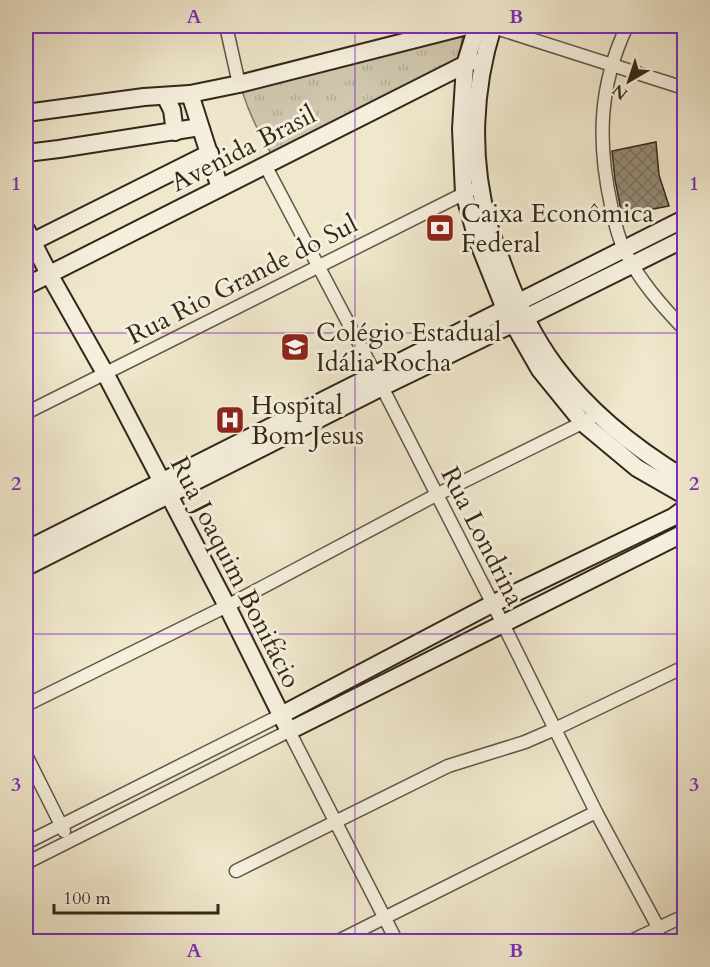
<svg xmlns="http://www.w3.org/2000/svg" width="710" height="967" viewBox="0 0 710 967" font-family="Cardo,serif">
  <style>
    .grass { fill: url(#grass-tufts); stroke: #827764; stroke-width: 1.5 }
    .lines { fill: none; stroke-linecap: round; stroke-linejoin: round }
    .stream { stroke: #7e7360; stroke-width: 3 }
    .building { fill: url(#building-cross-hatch); stroke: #332719; stroke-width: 1.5 }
    .street-casing { stroke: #625746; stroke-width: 15 }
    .secondary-casing { stroke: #332719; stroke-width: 20 }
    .street { stroke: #f5f0de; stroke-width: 12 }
    .secondary { stroke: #f5f0de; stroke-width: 16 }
    .grid { fill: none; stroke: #7b2cbf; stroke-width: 1.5; stroke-opacity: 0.55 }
    .labels { text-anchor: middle; stroke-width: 6; stroke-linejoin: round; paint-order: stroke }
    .street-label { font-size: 26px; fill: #332719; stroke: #f5f0de }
    .poi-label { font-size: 26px; fill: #332719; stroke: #f5f0de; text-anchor: start }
    .neatline { fill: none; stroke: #7b2cbf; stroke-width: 2 }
    .grid-label { font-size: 20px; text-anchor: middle; font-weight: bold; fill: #7b2cbf }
  </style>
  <defs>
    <pattern id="grass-tufts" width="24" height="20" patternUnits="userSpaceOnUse" patternTransform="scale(1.5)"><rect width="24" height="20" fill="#d0c7ae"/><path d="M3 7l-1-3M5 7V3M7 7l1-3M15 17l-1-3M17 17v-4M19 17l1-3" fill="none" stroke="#b3ab95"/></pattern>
    <pattern id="building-cross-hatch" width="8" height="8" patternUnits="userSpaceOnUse" patternTransform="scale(1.5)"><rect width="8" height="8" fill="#958b77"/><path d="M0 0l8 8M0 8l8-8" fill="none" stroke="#7a7261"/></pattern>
  </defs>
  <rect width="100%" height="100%" fill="#f0e8cd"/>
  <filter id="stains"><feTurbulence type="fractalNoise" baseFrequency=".00333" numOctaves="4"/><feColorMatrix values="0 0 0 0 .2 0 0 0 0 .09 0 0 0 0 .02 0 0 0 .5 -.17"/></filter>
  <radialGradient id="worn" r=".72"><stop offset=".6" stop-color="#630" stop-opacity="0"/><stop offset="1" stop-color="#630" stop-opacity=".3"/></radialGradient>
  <path class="grass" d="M 463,34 L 458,62 L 272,155 C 258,133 249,113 241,88 Z"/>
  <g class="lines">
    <path class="stream" d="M 683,942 L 684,941"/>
  </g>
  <path class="building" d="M 656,142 L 659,175 L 669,206 L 622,215 L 615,180 L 612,151 Z"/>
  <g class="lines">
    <g class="street-casing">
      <g id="street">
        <path d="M 226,26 L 239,84"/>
        <path d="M 627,26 C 599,85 597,141 611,205 C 614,219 617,235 624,249 C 638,279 662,306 684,329"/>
        <path d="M 493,27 L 684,88"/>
        <path d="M 265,165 L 382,387 L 502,622 L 596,812 L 659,929"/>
        <path d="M 26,413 L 471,190"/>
        <path d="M 26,705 L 227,606 L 436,495 L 590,419"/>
        <path d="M 26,755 L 64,831"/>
        <path d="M 26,843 L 281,715"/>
        <path d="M 26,863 L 289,731 L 397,942"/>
        <path d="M 236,871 L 448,766 L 525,742 L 555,729 L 684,667"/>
        <path d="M 336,942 L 596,812"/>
        <path d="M 629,942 L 684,916"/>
      </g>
    </g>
    <g class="secondary-casing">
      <g id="secondary">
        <path d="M 477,26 L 465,65 L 461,129 L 464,193 L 477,239 L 505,309 L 540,370 L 583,423 L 637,468 L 684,495"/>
        <path d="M 493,26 C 473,89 470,158 488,223 C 492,237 498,251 503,265 C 516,301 532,335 555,366 C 589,412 636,449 684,478"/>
        <path d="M 190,94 L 220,188"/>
        <path d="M 165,96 L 172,110 L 175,132"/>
        <path d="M 26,113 L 144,97 L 190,94 L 239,84 L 467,26"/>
        <path d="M 26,153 L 59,149 L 200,127"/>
        <path d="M 26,229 L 49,274 L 105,373 L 227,606 L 289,731 L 684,533"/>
        <path d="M 26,245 L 210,153"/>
        <path d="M 26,286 L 472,61"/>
        <path d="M 26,550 L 684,219"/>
        <path d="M 26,567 L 382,387 L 525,318 L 684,239"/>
        <path d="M 281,715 L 492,604 L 673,517 L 684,509"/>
      </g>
    </g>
    <use href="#street" class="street"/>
    <use href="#secondary" class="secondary"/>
  </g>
  <path class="grid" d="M 355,26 L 355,942M 26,333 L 684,333M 26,634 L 684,634"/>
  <defs>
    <g id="bank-square" transform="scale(1.5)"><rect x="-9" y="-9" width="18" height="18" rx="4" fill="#8f2418" stroke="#f5f0de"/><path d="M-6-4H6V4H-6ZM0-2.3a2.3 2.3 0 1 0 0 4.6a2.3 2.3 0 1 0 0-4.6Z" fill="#fff"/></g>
    <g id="school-square" transform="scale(1.5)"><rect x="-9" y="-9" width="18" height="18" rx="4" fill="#8f2418" stroke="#f5f0de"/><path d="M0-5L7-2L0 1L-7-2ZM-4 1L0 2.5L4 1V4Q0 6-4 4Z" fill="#fff"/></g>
    <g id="hospital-square" transform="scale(1.5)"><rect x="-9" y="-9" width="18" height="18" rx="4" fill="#8f2418" stroke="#f5f0de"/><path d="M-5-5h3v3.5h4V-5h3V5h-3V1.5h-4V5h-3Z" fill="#fff"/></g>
  </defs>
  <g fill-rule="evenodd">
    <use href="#bank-square" x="440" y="228"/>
    <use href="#school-square" x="295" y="347"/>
    <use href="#hospital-square" x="230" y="420"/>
  </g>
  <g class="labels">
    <g class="street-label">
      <text transform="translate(243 148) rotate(-27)" y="9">Avenida Brasil</text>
      <text transform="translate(242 279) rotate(-27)" y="9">Rua Rio Grande do Sul</text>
      <text transform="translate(483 536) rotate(63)" y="9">Rua Londrina</text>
      <text transform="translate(236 572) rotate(63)" y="9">Rua Joaquim Bonifácio</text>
    </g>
    <g class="poi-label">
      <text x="461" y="222">Caixa Econômica<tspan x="461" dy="30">Federal</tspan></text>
      <text x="316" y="341">Colégio Estadual<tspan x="316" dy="30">Idália Rocha</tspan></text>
      <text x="251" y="414">Hospital<tspan x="251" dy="30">Bom Jesus</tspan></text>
    </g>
  </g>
  <rect width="710" height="967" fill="none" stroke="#f0e8cd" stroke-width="66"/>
  <g transform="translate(629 81) rotate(219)" stroke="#f5f0de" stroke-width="4.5" paint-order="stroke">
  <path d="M0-4.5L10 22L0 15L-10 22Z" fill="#332719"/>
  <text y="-9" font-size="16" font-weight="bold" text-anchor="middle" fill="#332719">N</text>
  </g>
  <path d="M54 904v9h164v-9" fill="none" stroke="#332719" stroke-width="3"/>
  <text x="63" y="904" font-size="18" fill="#332719" stroke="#f5f0de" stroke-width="4.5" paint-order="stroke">100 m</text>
  <rect x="33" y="33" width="644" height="901" class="neatline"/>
  <g class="grid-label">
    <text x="194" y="23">A</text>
    <text x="516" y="23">B</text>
    <text x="16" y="190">1</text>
    <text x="694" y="190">1</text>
    <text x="16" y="490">2</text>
    <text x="694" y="490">2</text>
    <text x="16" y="791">3</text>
    <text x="694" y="791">3</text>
    <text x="194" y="957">A</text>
    <text x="516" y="957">B</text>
  </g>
  <rect width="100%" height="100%" filter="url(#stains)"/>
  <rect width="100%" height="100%" fill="url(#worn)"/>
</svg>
